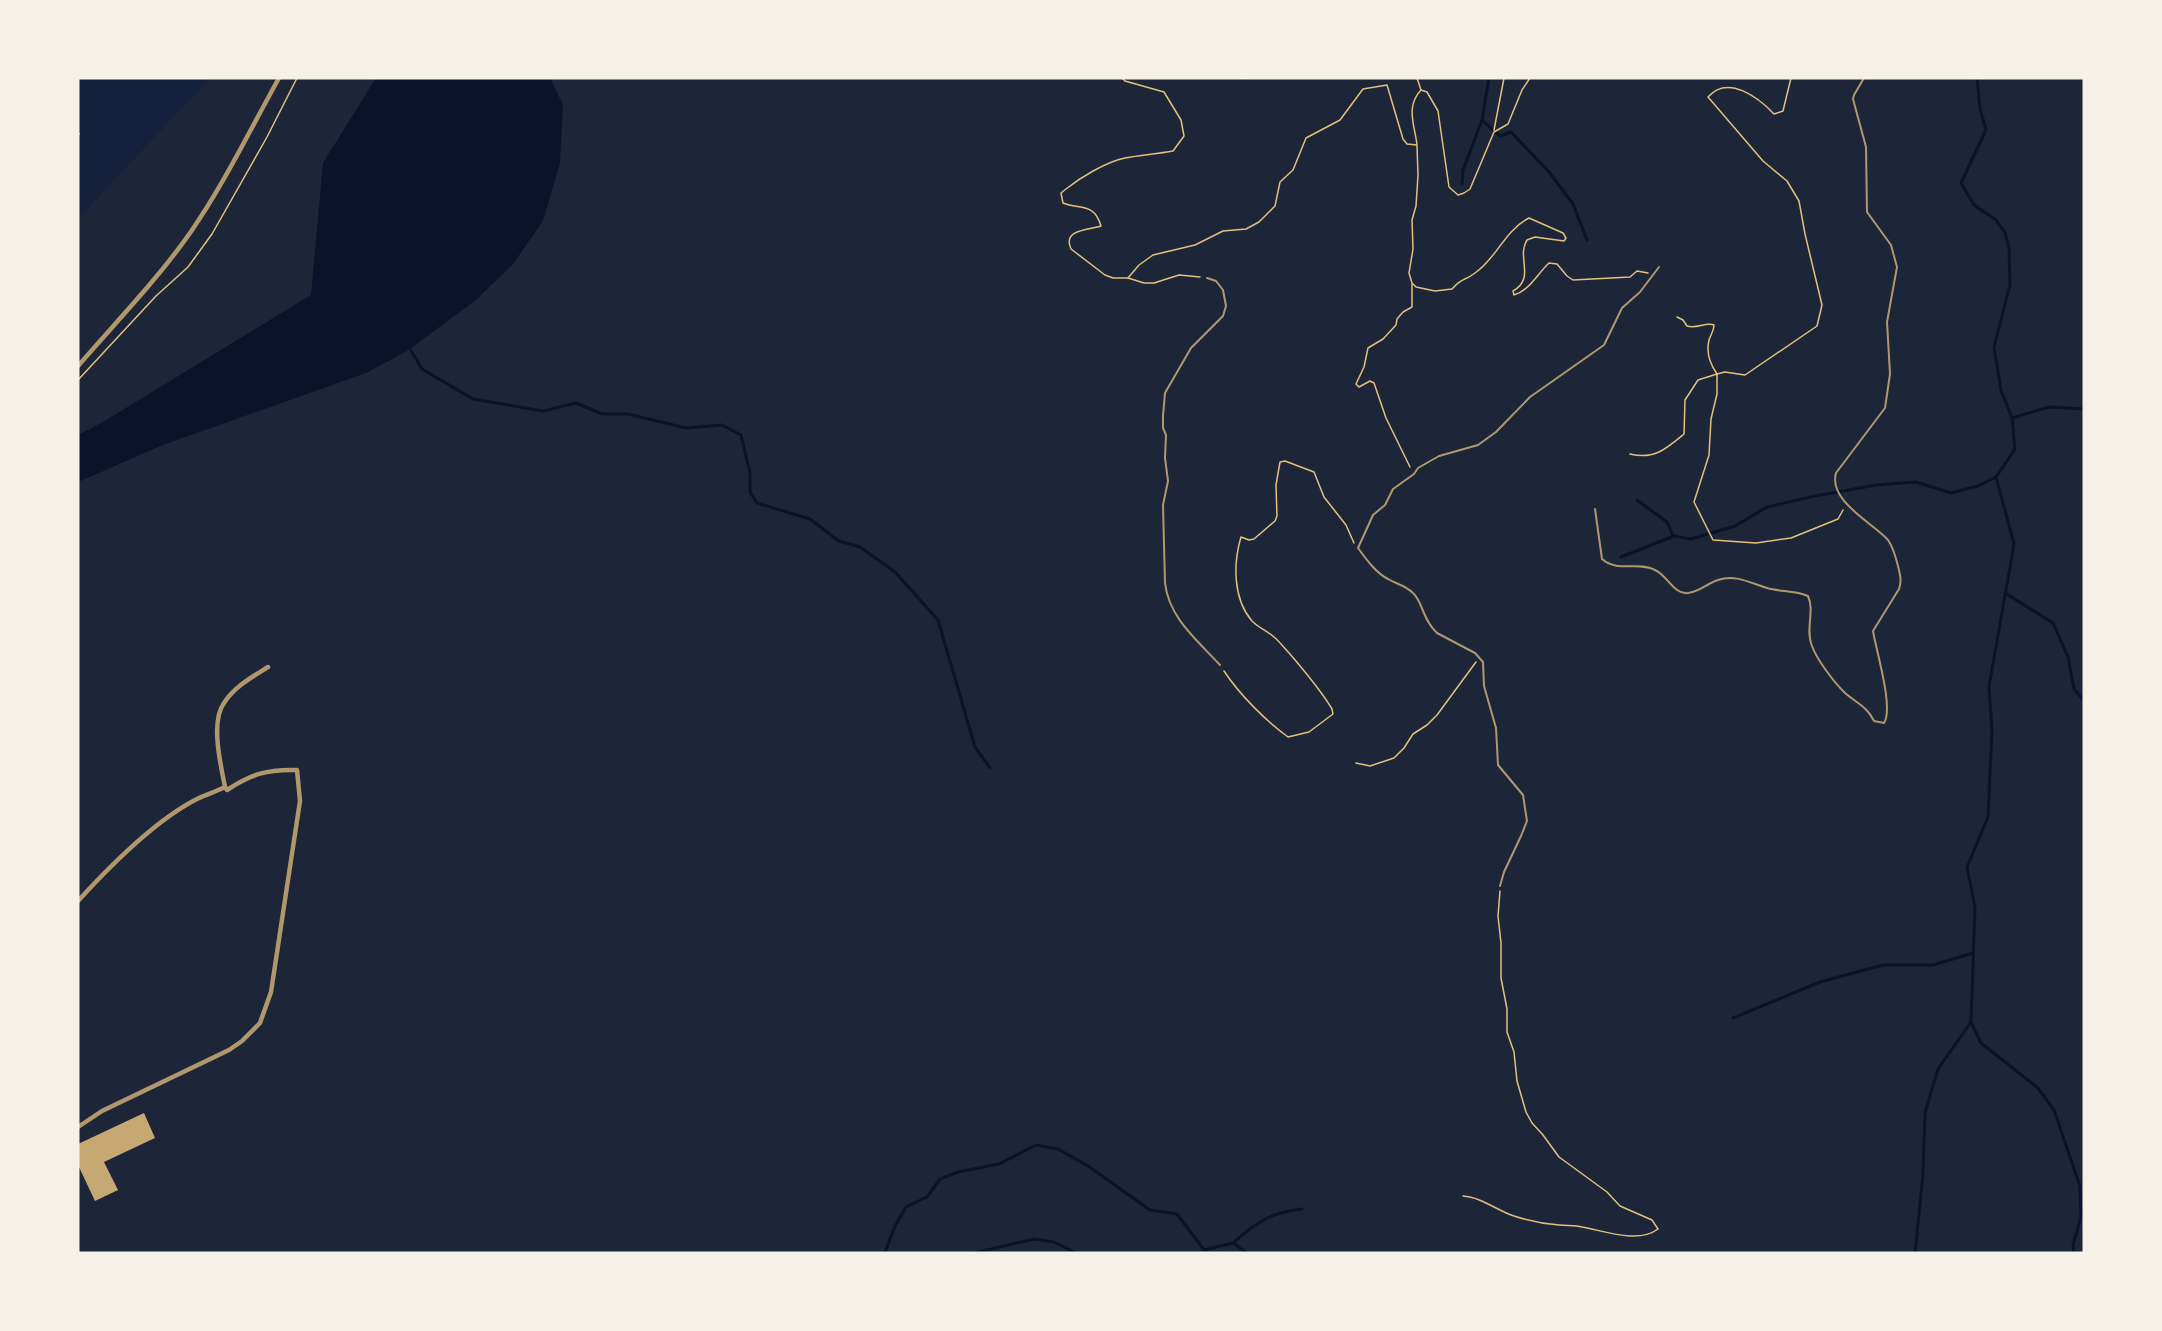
<svg xmlns="http://www.w3.org/2000/svg" width="2162" height="1331" viewBox="0 0 2162 1331" font-family="Quicksand,sans-serif">
  <style>
    .green { fill: #1d2539 }
    .water { fill: #0b132b }
    .lines { fill: none; stroke-linecap: round; stroke-linejoin: round }
    .stream { stroke: #0b132b; stroke-width: 3 }
    .building { fill: #c6a872 }
    .path { stroke: #e5c07b; stroke-width: 1.5 }
    .service { stroke: #b1986c; stroke-width: 2 }
    .minor { stroke: #b1986c; stroke-width: 4.5 }
  </style>
  <rect width="100%" height="100%" fill="#14213d"/>
  <path class="green" d="M 210,78 L 2084,78 L 2084,1253 L 78,1253 L 78,219 Z"/>
  <path class="water" d="M 376,78 L 550,78 L 563,105 L 560,163 L 543,221 L 513,264 L 476,300 L 407,351 L 366,373 L 163,445 L 78,482 L 78,435 L 103,422 L 311,295 L 323,163 Z"/>
  <g class="lines">
    <g class="stream">
      <path d="M 1489,78 L 1482,120 L 1500,136 L 1511,132 L 1549,172 L 1573,204 L 1587,240"/>
      <path d="M 1245,79 L 1245,78"/>
      <path d="M 1462,184 L 1463,170 L 1482,120"/>
      <path d="M 409,347 L 422,369 L 473,399 L 543,411 L 576,403 L 602,414 L 628,414 L 686,428 L 722,425 L 741,435 L 750,473 L 750,492 L 757,503 L 810,519 L 839,541 L 860,547 L 895,572 L 938,620 L 975,747 L 990,768"/>
      <path d="M 2012,418 L 2049,407 L 2084,409"/>
      <path d="M 1996,477 L 2014,544 L 1989,687 L 1992,730 L 1988,817 L 1967,867 L 1975,907 L 1971,1022 L 1981,1043 L 2038,1088 L 2054,1110 L 2080,1186 L 2081,1217 L 2073,1245 L 2074,1253"/>
      <path d="M 1637,500 L 1667,522 L 1673,536"/>
      <path d="M 1621,557 L 1674,536 L 1691,539 L 1735,526 L 1767,507 L 1815,496 L 1876,485 L 1916,482 L 1951,493 L 1978,486 L 1996,477 L 2015,449 L 2012,418 L 2001,390 L 1994,347 L 2010,285 L 2009,248 L 2005,233 L 1996,220 L 1974,205 L 1961,183 L 1986,130 L 1980,108 L 1977,78"/>
      <path d="M 2005,593 L 2053,623 L 2068,657 L 2074,689 L 2084,701"/>
      <path d="M 1733,1018 L 1820,982 L 1883,965 L 1933,965 L 1973,953"/>
      <path d="M 1233,1243 C 1255,1223 1272,1212 1302,1209"/>
      <path d="M 885,1253 L 895,1226 L 906,1207 L 927,1197 L 940,1179 L 958,1172 L 999,1164 L 1036,1145 L 1058,1149 L 1088,1166 L 1150,1210 L 1177,1214 L 1204,1250 L 1233,1243 L 1247,1253"/>
      <path d="M 974,1253 L 1034,1239 L 1054,1242 L 1076,1253"/>
      <path d="M 1915,1253 L 1923,1174 L 1925,1113 L 1938,1069 L 1971,1022"/>
    </g>
  </g>
  <path class="building" d="M 144,1113 L 155,1138 L 104,1162 L 118,1190 L 95,1201 L 78,1165 L 78,1144 Z"/>
  <g class="lines">
    <g class="path">
      <path d="M 1122,78 L 1125,81 L 1164,92 L 1181,120 L 1184,136 L 1173,151 C 1157,154 1141,155 1125,158 C 1106,162 1081,177 1066,189 L 1061,193 L 1063,203 C 1080,210 1094,202 1101,226 C 1089,230 1062,229 1071,249 L 1105,275 L 1113,278 L 1128,278 L 1144,283 L 1154,283 L 1179,275 L 1200,277"/>
      <path d="M 1417,78 L 1421,90"/>
      <path d="M 1494,130 L 1504,78"/>
      <path d="M 1417,146 L 1418,175 L 1416,206 L 1412,220 L 1413,249 L 1409,273 L 1412,283 L 1416,287 L 1435,291 L 1452,289 C 1462,277 1465,281 1475,273 C 1497,258 1504,231 1529,218 L 1563,233 L 1566,238 L 1564,241 L 1535,237 L 1527,240 C 1516,257 1536,278 1513,291 L 1514,295 C 1529,291 1538,273 1549,263 L 1557,264 L 1567,276 L 1573,280 L 1630,277 L 1637,271 L 1648,273"/>
      <path d="M 1128,278 L 1139,265 L 1153,255 L 1195,245 L 1223,231 L 1246,229 L 1259,222 L 1275,206 L 1280,182 L 1293,170 L 1306,138 L 1340,120 L 1363,89 L 1387,85 L 1403,139 L 1407,144 L 1417,145 C 1415,126 1405,107 1421,90 L 1427,92 L 1438,111 L 1449,187 L 1458,195 L 1464,193 L 1470,189 L 1494,132 L 1508,124 L 1522,90 L 1530,78"/>
      <path d="M 1677,317 L 1683,320 L 1687,326 C 1697,329 1705,322 1714,325 C 1714,331 1711,334 1709,340 C 1706,352 1710,364 1717,374 L 1725,372 L 1745,375 L 1817,326 L 1822,305 L 1805,234 L 1799,201 L 1787,181 L 1763,161 L 1708,97 C 1728,74 1759,98 1774,114 L 1783,111 L 1791,78"/>
      <path d="M 78,380 L 156,296 L 188,267 L 212,234 L 267,137 L 297,78"/>
      <path d="M 1630,454 C 1654,460 1666,449 1684,434 L 1685,400 L 1698,380 L 1717,374 L 1717,394 L 1711,419 L 1709,455 L 1694,502 L 1713,540 L 1756,543 L 1791,538 L 1838,519 L 1843,510"/>
      <path d="M 1410,467 L 1386,418 L 1374,383 L 1370,381 L 1359,387 L 1356,384 L 1364,367 L 1368,348 L 1383,339 L 1396,325 L 1397,319 L 1403,312 L 1412,307 L 1412,284"/>
      <path d="M 1224,671 C 1239,694 1266,721 1288,737 L 1309,732 L 1333,714 L 1332,709 C 1320,689 1305,672 1290,654 C 1285,649 1280,642 1274,637 C 1267,631 1259,628 1252,621 C 1233,599 1233,564 1241,537 L 1249,540 L 1254,539 L 1275,521 L 1277,516 L 1276,485 L 1280,462 L 1285,461 L 1314,472 L 1324,497 L 1346,525 L 1354,543"/>
      <path d="M 1356,763 L 1370,766 L 1394,758 L 1404,748 L 1413,734 L 1427,725 L 1437,715 L 1476,662"/>
      <path d="M 1463,1196 C 1481,1197 1498,1211 1514,1216 C 1529,1221 1544,1224 1559,1225 C 1567,1226 1575,1225 1582,1227 C 1605,1231 1638,1244 1658,1229 L 1652,1220 L 1620,1206 L 1607,1192 L 1559,1157 L 1543,1135 L 1532,1123 L 1526,1112 L 1517,1081 L 1514,1052 L 1507,1032 L 1507,1009 L 1501,978 L 1501,943 L 1498,916 L 1500,891"/>
    </g>
    <g class="service">
      <path d="M 78,134 L 79,134"/>
      <path d="M 1207,278 L 1216,281 L 1223,290 L 1226,306 L 1223,316 L 1191,348 L 1165,393 L 1163,416 L 1163,428 L 1166,435 L 1165,458 L 1168,481 L 1163,505 L 1165,583 C 1169,618 1197,640 1220,665"/>
      <path d="M 1595,509 L 1602,559 C 1618,573 1638,561 1655,570 C 1667,575 1674,595 1688,593 C 1699,592 1708,583 1718,580 C 1736,574 1750,583 1767,588 C 1780,592 1795,590 1808,596 C 1815,611 1805,630 1812,646 C 1817,660 1834,682 1844,692 C 1856,703 1867,706 1874,721 L 1884,723 C 1894,708 1876,650 1873,631 L 1899,589 C 1902,582 1900,574 1898,566 C 1896,558 1893,547 1888,540 C 1873,523 1828,501 1836,473 L 1885,408 L 1890,374 L 1887,322 L 1897,267 L 1891,245 L 1867,212 L 1866,147 L 1853,99 L 1854,95 L 1864,78"/>
      <path d="M 1500,886 L 1504,872 L 1521,836 L 1527,821 L 1523,795 L 1498,765 L 1496,728 L 1484,686 L 1483,662 L 1475,653 L 1437,633 C 1422,619 1423,602 1413,593 C 1405,585 1396,584 1388,579 C 1376,573 1366,559 1358,548 L 1373,515 L 1385,505 L 1393,489 L 1414,474 L 1418,468 L 1439,456 L 1478,445 L 1496,432 L 1530,397 L 1604,345 L 1622,308 L 1640,292 L 1659,267"/>
    </g>
    <g class="minor">
      <path d="M 78,366 C 116,322 157,280 190,233 C 224,184 250,130 279,78"/>
      <path d="M 78,901 C 109,867 158,818 199,798 C 208,794 217,791 225,787 C 221,766 210,722 224,703 C 234,687 252,677 268,667"/>
      <path d="M 78,1127 L 102,1111 L 229,1050 L 242,1041 L 260,1023 L 271,992 L 300,801 L 297,770 C 267,769 252,774 227,790 L 225,787"/>
    </g>
  </g>
  <rect width="2162" height="1331" fill="none" stroke="#f6f1e7" stroke-width="159"/>
</svg>
